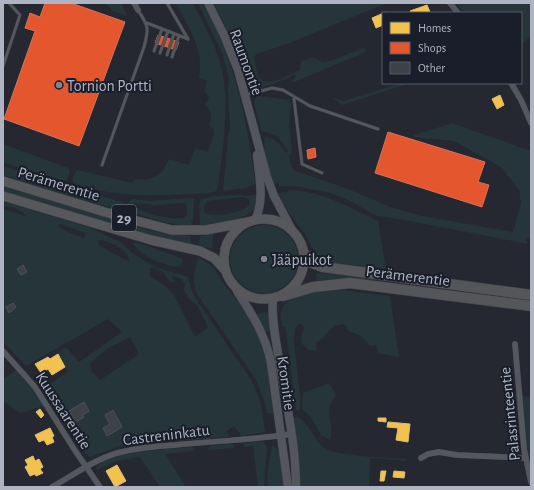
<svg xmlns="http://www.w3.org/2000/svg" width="534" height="490" viewBox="0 0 534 490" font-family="'Alegreya Sans',sans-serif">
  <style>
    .green { fill: #263539; fill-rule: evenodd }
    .homes { fill: #f2c14e; stroke: #debd71 }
    .shops { fill: #e4572e; stroke: #d4735a }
    .building { fill: #3e4147; stroke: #4d5058 }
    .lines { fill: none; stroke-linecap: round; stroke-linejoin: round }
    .service-casing { stroke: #414349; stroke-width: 3.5 }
    .minor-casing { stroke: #414349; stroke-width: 6 }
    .secondary-casing { stroke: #414349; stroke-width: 9 }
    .trunk-casing { stroke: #42444b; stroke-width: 10 }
    .motorway-casing { stroke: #42444b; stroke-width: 11 }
    .service { stroke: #55575e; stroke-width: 2.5 }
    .minor { stroke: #55575e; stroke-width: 5.5 }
    .secondary { stroke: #53565d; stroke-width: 8 }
    .trunk { stroke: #56585c; stroke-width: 9 }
    .motorway { stroke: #545659; stroke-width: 10 }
    .poi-dot { fill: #7e838f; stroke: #191e2a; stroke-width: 1.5 }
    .labels { text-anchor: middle; stroke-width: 4; stroke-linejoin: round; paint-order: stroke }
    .shield { fill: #191e2a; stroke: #818794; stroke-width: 1 }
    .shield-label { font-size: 15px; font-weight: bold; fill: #aeb4c2 }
    .street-label { font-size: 16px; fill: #aeb4c2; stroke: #191e2a }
    .poi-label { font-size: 16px; fill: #aeb4c2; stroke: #191e2a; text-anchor: start }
  </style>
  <rect width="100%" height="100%" fill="#252830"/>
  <g class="green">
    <path d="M 106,3 L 121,3 L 126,12 L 126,16 L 112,11 Z"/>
    <path d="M 175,3 L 193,3 C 202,22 214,41 220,62 C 231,101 223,147 218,187 L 216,191 L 211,193 C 174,195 133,198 97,190 C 89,188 81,186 73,183 L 73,177 L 77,170 L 133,183 L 135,179 C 153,181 162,176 169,159 L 189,165 L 195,148 L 207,152 L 214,135 L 214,130 L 209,125 C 213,115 211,112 205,104 L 209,98 L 208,95 L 204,91 L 207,81 L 199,78 C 205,50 188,26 175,3 Z"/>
    <path d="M 198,3 L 202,3 C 210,17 218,32 224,47 C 241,91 249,136 255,182 L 254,185 L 249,186 L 247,188 L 223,191 L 228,136 L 230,129 L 228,88 L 229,78 L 222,53 Z"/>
    <path d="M 214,3 L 387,3 L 292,42 L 256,54 L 254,58 L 258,77 C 270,89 288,74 300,70 L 301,61 L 313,57 L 323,62 L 330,61 L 364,48 L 366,52 L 294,82 L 291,81 L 296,77 L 294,74 C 290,78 263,88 258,88 L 256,87 L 254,80 L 246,77 L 225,25 Z"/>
    <path d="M 456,3 L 531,3 L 530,36 L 521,46 L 521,13 L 464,13 Z"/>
    <path d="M 402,83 L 410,83 L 342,105 L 332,97 L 343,101 Z"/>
    <path d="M 259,96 L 290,100 L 288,102 L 291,103 L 289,126 L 292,151 L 289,157 L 293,170 L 351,190 L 390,207 L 423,216 L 513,232 L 521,203 L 519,190 L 501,167 L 454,141 L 413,137 L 414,135 L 452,123 L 531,151 L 531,239 L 525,238 L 528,244 L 399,219 L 377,216 L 346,199 L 328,192 L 293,186 L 279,186 L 278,183 L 275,184 C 270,172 261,149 265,137 C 275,137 280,145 285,152 L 287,153 L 288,151 L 277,136 L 262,131 L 261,129 L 254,102 L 256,97 Z"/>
    <path d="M 3,144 L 68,168 L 70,171 L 67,180 L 62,180 L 3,163 Z"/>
    <path d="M 3,166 L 115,200 L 115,201 L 124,202 L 122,209 L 100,205 L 3,175 Z"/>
    <path d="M 3,186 L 151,231 L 191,236 L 191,244 L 149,235 L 3,191 Z"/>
    <path d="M 289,190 C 322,191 349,207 378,221 L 386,270 L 333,263 C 313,257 313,245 302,230 C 292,217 285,208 278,193 L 288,192 Z"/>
    <path d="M 257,194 C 257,199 257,206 254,209 C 242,222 216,225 200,225 L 199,206 L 201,199 L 215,196 L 243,195 L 244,196 ZM 243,197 L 249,199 L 250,202 C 249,204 249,205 247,207 C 241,213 211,218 204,212 L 204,207 L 207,201 Z"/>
    <path d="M 191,198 L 194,199 L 193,220 L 191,221 L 192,225 C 169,226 149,218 129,211 L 127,207 L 128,203 L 132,199 L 150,201 ZM 135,203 L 153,205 L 184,203 L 186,204 L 187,214 L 185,217 C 175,222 138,213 133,204 Z"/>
    <path d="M 3,201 L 91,228 L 122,243 L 132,253 L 155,267 L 188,277 L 191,289 L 196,299 L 252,381 L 261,404 L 265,432 L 242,436 L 234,426 L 227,431 L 229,437 L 132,444 L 119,446 L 90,457 L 83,452 L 41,385 L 47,381 L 52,383 L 68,371 L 58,353 L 66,347 L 79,362 L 122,332 L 108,319 L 26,366 L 4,343 L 3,344 L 3,209 L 25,216 L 26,215 C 20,210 11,206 3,206 ZM 60,224 L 85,233 L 85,237 L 83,238 L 61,229 L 58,225 ZM 100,240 C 111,242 128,249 129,261 L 127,261 L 99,245 L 98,241 ZM 151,267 L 163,272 L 170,282 L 176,281 L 172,278 L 173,276 L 181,279 L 185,283 L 184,290 L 188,298 L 197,305 L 208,327 L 195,337 L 174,295 L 167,287 L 150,276 L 150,269 ZM 130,337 L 139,354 L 100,380 L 92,372 L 90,363 L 107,349 Z"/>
    <circle cx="264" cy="259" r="34"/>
    <path d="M 213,234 L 212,249 L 199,245 L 200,236 Z"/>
    <path d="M 136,242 L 181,258 L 183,261 L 179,267 C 165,266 139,256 133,243 Z"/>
    <path d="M 198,258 C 216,264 216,274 227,288 C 232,294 238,300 243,306 C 266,338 269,374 274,411 L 273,413 L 267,413 L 263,397 L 256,380 L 197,294 C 191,278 195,273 198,258 Z"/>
    <path d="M 318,273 L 387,280 L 387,281 L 343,278 L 317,281 L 316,274 Z"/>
    <path d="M 326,290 L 343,290 L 390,296 L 399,357 L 378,353 L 376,345 L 370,346 L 361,336 L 349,331 L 344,324 L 334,326 L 324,337 L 316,343 L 316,348 L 317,351 L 309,350 L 302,344 L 301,336 L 304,329 L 303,325 L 299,324 L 295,329 L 294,343 L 300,395 L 300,411 L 296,410 L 288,345 L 285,326 L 282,326 C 282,322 280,317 281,313 C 283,296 312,292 326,290 Z"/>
    <path d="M 268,312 L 270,331 L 265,332 L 256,314 Z"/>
    <path d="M 16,370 L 32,388 L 44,406 L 20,413 L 3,401 L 3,379 Z"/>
    <path d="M 329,383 L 336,395 C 321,414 336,423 330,440 L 321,435 L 310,416 L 302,409 L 303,393 Z"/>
    <path d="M 521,396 L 531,397 L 531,471 L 526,452 Z"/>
    <path d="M 296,417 C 308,420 314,441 325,448 C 336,456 391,458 407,459 L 407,461 L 370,458 L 369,487 L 300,487 L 300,472 L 293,419 Z"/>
    <path d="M 254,442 L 264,442 L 267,447 L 264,487 L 258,487 L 253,446 L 244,447 L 244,443 Z"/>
    <path d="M 229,444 L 233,445 L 235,448 L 208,450 L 210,446 Z"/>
    <path d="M 272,445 L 277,449 L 279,454 L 284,487 L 268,487 L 267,476 Z"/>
    <path d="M 193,447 L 195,451 L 165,454 L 186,487 L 160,487 L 140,457 L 117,461 L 97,470 L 96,468 C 107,450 172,449 193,447 Z"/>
  </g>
  <g class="homes">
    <path d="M 427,5 L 430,12 L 411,13 L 410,11 Z"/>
    <path d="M 386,12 L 386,13 L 383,13 L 383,25 L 376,28 L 372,18 Z"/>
    <path d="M 500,95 L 504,105 L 497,109 L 492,99 Z"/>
    <path d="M 58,354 L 65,367 L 52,375 L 48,369 L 41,373 L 35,364 L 48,357 L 50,359 Z"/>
    <path d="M 40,409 L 44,415 L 41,418 L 36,412 Z"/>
    <path d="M 378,418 L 386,418 L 386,422 L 378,421 Z"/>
    <path d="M 388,422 L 410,424 L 408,442 L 396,440 L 398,428 L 387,427 Z"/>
    <path d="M 50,428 L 54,436 L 52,437 L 54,442 L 47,445 L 44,440 L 39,442 L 35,435 Z"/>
    <path d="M 33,456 L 35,461 L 39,459 L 43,467 L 40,469 L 43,473 L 36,476 L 35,474 L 30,476 L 25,467 L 28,465 L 25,460 Z"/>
    <path d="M 117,465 L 126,481 L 115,487 L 106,471 Z"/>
    <path d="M 381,471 L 386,471 L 384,481 L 380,481 Z"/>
    <path d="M 394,471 L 405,472 L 404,478 L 393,477 Z"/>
  </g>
  <g class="shops">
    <path d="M 45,3 L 71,3 L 125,22 L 79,146 L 4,119 L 35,31 L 25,28 L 30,13 L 40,17 Z"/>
    <path d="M 158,35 L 179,42 L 176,50 L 155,43 Z"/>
    <path d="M 388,132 L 485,162 L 478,182 L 489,185 L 482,207 L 375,173 Z"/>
    <path d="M 315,148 L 316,157 L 308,159 L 307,150 Z"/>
  </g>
  <g class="building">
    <path d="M 23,265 L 27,272 L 21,275 L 17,269 Z"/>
    <path d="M 13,303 L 16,307 L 9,313 L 6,307 Z"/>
    <path d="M 84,402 L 89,411 L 83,415 L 84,417 L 76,422 L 69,411 Z"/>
    <path d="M 113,410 L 122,427 L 107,436 L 103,428 L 110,424 L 105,415 Z"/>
  </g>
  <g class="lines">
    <g class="service-casing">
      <g id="service">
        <path d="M 167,3 L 188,39"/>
        <path d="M 147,23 L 188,39"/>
        <path d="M 154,51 L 162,29"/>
        <path d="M 160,53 L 168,31"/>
        <path d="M 167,55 L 174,34"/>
        <path d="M 172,57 L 179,36"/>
        <path d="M 3,66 L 20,15 L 9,3"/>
        <path d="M 246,95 L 272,88 L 283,90 L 310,106 L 378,129"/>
        <path d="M 294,99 L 302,164 L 322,173"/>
        <path d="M 102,165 L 144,47 C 149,28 149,27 138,10"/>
      </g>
    </g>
    <g class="minor-casing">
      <g id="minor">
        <path d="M 134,3 L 138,10"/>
        <path d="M 450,3 L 458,13"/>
        <path d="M 511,83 L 521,100 L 531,123"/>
        <path d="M 515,344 L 524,449 L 531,482"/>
        <path d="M 3,351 L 35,387 L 74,449 L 100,487"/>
        <path d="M 421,458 L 428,454 L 439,452 L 457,455 L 525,458"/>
        <path d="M 52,487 C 73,475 94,460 117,453 C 136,448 156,446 175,445 C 214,441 253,440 291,434"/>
      </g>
    </g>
    <g class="secondary-casing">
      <g id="secondary">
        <path d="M 208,3 L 224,35 L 238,70 L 267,177 L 274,196 L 291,228"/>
        <path d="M 255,220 C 265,200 259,177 257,155"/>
        <path d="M 237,291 C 252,314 266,336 271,363 L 288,487"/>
        <path d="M 273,299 C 271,319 276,340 279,360 C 286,402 296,444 296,487"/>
      </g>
    </g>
    <g class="trunk-casing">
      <g id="trunk">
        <path d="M 3,181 L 118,216 L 172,230 L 206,230 L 248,222"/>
        <path d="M 3,196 L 151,240 L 200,251 L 214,258 L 225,270"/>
        <circle cx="264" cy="259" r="40"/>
      </g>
    </g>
    <g class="motorway-casing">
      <g id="motorway">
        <path d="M 304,253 L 312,263 L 323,267 L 531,295"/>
        <path d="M 283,296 L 313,287 L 350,283 L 531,306"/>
      </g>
    </g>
    <use href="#service" class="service"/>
    <use href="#minor" class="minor"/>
    <use href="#secondary" class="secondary"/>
    <use href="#trunk" class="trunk"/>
    <use href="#motorway" class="motorway"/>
  </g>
  <g class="poi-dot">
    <circle cx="59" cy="85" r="4"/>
    <circle cx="264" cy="259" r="4"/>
  </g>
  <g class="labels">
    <rect class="shield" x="112" y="205" width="24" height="26" rx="3"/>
    <g class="shield-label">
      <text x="124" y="223">29</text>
    </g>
    <g class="street-label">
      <text transform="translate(247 62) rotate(70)" y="6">Raumontie</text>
      <text transform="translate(59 183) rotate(17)" y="6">Perämerentie</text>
      <text transform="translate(408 275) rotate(7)" y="6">Perämerentie</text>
      <text transform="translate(287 383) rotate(82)" y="6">Kromitie</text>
      <text transform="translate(64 410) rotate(57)" y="6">Kuussaarentie</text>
      <text transform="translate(509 414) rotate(-96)" y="6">Palasrinteentie</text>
      <text transform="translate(166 434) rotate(-7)" y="6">Castreninkatu</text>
    </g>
    <g class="poi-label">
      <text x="67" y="91">Tornion Portti</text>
      <text x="272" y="265">Jääpuikot</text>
    </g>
  </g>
  <rect width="534" height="490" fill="none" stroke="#aeb4c2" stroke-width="8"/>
  <rect x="382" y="12" width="140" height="72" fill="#191e2a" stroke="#555a67"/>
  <rect x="390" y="22" width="20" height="12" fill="#f2c14e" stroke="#555a67"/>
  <text x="418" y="32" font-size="12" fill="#aeb4c2">Homes</text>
  <rect x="390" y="42" width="20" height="12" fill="#e4572e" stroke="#555a67"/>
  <text x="418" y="52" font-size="12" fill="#aeb4c2">Shops</text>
  <rect x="390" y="62" width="20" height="12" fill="#3e4147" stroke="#555a67"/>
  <text x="418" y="72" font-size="12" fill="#aeb4c2">Other</text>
</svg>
